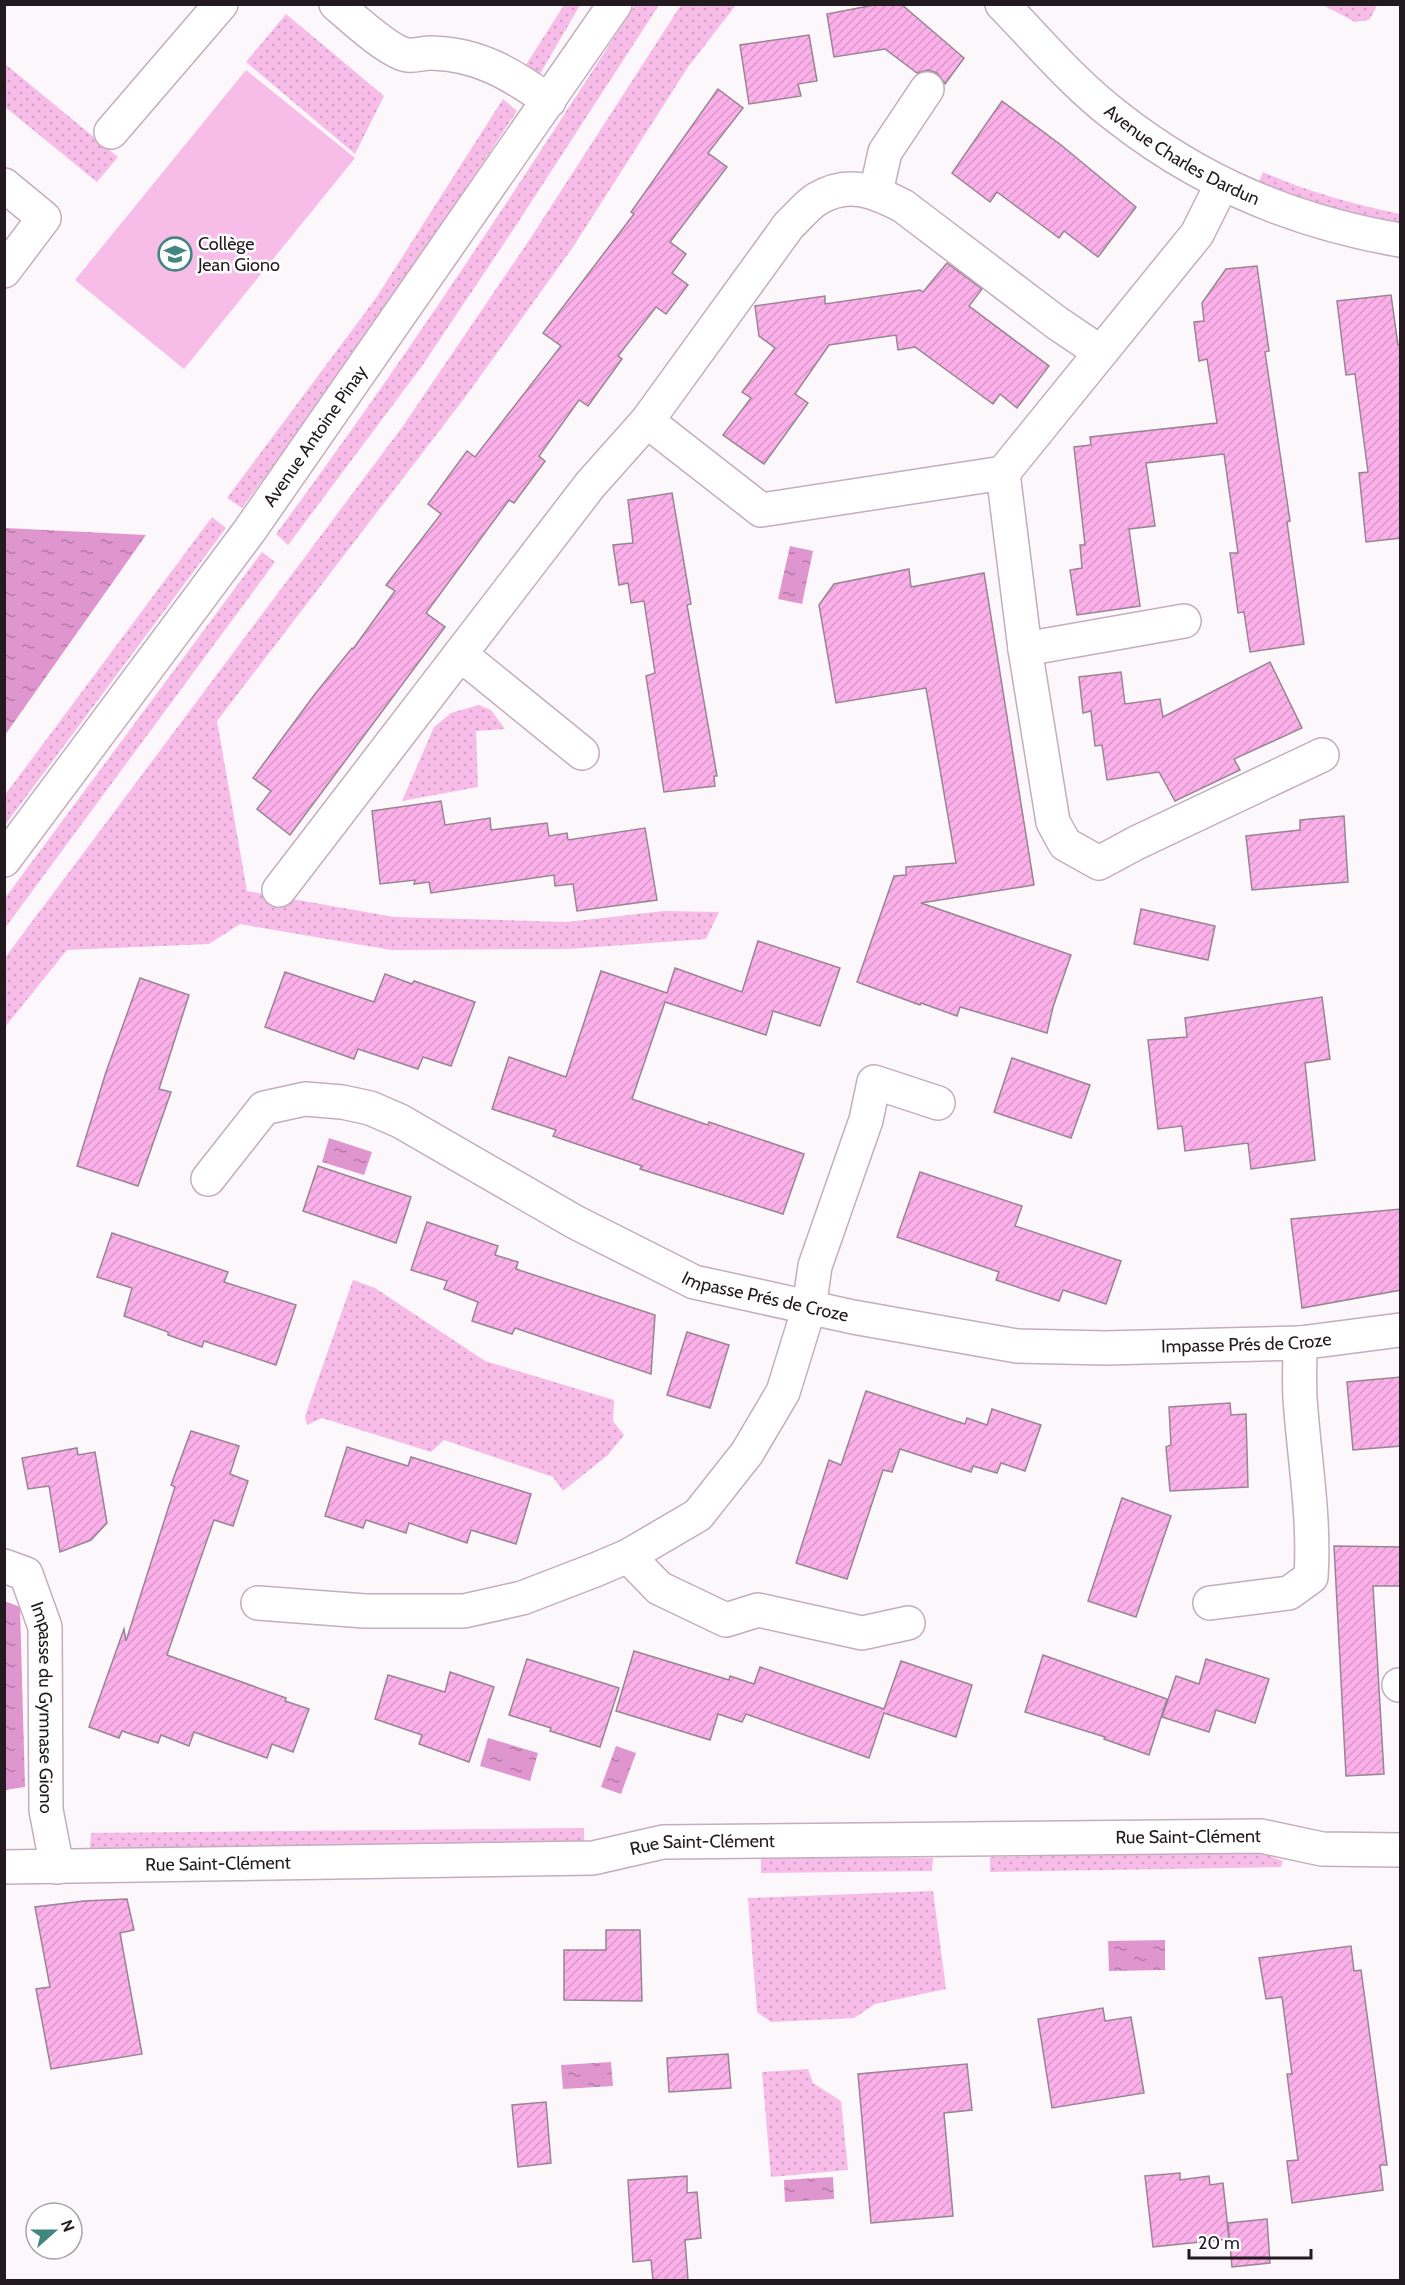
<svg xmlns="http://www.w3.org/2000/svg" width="1405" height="2285" viewBox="0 0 1405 2285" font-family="Cabin,sans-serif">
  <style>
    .grass { fill: url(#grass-dots) }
    .pitch { fill: #f7bce8 }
    .water { fill: url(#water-ripples) }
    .building { fill: url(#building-hatch); stroke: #998494; stroke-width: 1.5 }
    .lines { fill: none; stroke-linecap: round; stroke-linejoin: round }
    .minor-casing { stroke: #c4adbe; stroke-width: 36 }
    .major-casing { stroke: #c4adbe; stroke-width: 36 }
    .minor { stroke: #fff; stroke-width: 33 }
    .major { stroke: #fff; stroke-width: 33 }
    .labels { text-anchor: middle; stroke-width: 5; stroke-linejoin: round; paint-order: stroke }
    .street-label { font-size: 18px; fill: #231a20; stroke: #fff }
    .poi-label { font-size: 18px; fill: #231a20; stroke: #fff; text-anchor: start }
  </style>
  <defs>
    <pattern id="grass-dots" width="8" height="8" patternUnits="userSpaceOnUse" patternTransform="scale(1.5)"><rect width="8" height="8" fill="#f7bce8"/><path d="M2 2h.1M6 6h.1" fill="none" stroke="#d3a1c7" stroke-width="1.8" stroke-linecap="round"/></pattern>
    <pattern id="water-ripples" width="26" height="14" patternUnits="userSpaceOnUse" patternTransform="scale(1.5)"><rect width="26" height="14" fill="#df95ce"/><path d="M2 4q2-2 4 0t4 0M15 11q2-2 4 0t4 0" fill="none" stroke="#b479a7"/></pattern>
    <pattern id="building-hatch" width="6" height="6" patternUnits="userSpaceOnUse" patternTransform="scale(1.5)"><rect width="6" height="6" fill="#fcb0ea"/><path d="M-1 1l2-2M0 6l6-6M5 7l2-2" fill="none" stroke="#d897c8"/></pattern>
  </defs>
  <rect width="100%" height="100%" fill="#fcf7fa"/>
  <g class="grass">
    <path d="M 564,5 L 580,5 L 536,81 L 522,71 Z"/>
    <path d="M 635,5 L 659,5 L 513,230 L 422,366 L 288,545 L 276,534 C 403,363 520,184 635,5 Z"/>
    <path d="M 681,5 L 736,5 L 688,67 L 573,247 L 466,396 L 217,721 L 247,891 L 394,917 L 567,922 L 664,911 L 719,912 L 706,939 L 569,949 L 391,950 L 240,924 L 209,944 L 67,950 L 5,1027 L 4,959 L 403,426 L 530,239 Z"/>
    <path d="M 1323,5 L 1375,5 L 1376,8 L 1369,20 L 1355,22 Z"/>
    <path d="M 286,14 L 384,96 L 355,154 L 246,62 Z"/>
    <path d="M 4,63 L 118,157 L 97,182 L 5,107 Z"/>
    <path d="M 503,99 L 517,111 L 356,354 L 242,508 L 227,498 L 376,298 Z"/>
    <path d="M 1263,172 C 1308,192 1353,204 1400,214 L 1400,223 C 1352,214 1305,201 1259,182 Z"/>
    <path d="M 212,517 L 226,528 L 5,825 L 5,795 Z"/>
    <path d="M 262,552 L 275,562 L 5,928 L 5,898 Z"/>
    <path d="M 479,705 L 491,710 L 505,729 L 476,731 L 478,787 L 402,801 L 434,727 L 451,713 Z"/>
    <path d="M 353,1280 L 375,1288 L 485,1361 L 614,1400 L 613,1421 L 624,1435 L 608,1455 L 563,1491 L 553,1477 L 444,1440 L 431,1452 L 322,1418 L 307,1425 L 305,1416 Z"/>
    <path d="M 584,1828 L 584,1841 L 90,1848 L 91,1833 Z"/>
    <path d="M 1261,1853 L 1283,1861 L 1281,1867 L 990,1872 L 990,1857 Z"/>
    <path d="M 761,1858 L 933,1858 L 932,1871 L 761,1873 Z"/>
    <path d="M 933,1891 L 946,1989 L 875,2004 L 854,2018 L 771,2022 L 757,2012 L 748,1898 Z"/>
    <path d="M 808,2069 L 813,2083 L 841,2101 L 848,2170 L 771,2177 L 762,2072 Z"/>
  </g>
  <path class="pitch" d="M 246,70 L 355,158 L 184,369 L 75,280 Z"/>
  <g class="water">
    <path d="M 5,528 L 146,535 L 5,735 L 4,528 Z"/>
    <path d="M 790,546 L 813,551 L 802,604 L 778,599 Z"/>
    <path d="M 329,1138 L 372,1152 L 364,1175 L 322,1162 Z"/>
    <path d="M 4,1601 L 20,1607 L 25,1787 L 5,1790 Z"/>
    <path d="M 488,1738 L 538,1753 L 530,1781 L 480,1766 Z"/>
    <path d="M 616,1746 L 636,1753 L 621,1794 L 601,1787 Z"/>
    <path d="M 1165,1940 L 1165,1970 L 1109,1971 L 1108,1941 Z"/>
    <path d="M 611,2062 L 613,2086 L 563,2089 L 561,2065 Z"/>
    <path d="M 833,2177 L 834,2199 L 785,2202 L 784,2180 Z"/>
  </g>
  <g class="building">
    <path d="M 879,4 L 901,4 L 964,58 L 945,84 L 937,73 L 928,70 L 917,73 L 885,49 L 834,57 L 827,14 Z"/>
    <path d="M 809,35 L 817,81 L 798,84 L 801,96 L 749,104 L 740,45 Z"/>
    <path d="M 718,89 L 743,108 L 708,153 L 727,167 L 670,242 L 686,254 L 672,273 L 688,285 L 666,314 L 656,307 L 618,356 L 622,359 L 588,406 L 579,400 L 539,456 L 545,461 L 514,503 L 509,500 L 426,613 L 445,627 L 290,835 L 257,809 L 271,791 L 253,778 L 315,694 L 352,648 L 353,649 L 395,591 L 386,585 L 441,514 L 428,504 L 467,451 L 475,457 L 561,346 L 543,333 L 634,214 L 631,212 Z"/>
    <path d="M 1002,101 L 1061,145 L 1136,207 L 1098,257 L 1064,231 L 1059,238 L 997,192 L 990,202 L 952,173 Z"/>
    <path d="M 947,263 L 982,289 L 969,306 L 1049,366 L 1017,408 L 1000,394 L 993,404 L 915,347 L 898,350 L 896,335 L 829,345 L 795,394 L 808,403 L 764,464 L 723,435 L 751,398 L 742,392 L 775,348 L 759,336 L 755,306 L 825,296 L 825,304 L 920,290 L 923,292 Z"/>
    <path d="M 1257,266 L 1269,351 L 1265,352 L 1290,521 L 1287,522 L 1304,644 L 1250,652 L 1244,612 L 1238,613 L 1230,553 L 1238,553 L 1224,454 L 1146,463 L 1155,526 L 1129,529 L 1140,606 L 1077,615 L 1070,570 L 1082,568 L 1080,545 L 1085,545 L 1074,447 L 1091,445 L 1090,437 L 1217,423 L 1207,359 L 1199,361 L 1194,322 L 1204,321 L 1202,303 L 1226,269 Z"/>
    <path d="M 1391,295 L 1398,345 L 1401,344 L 1401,538 L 1366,542 L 1359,473 L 1368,472 L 1355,374 L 1346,375 L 1337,301 Z"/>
    <path d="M 672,493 L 691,604 L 687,605 L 717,776 L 714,776 L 715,786 L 664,792 L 646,676 L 655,673 L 644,601 L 631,603 L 628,583 L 619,585 L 613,545 L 633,543 L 628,500 Z"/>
    <path d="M 909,569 L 911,587 L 984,573 L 1034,885 L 921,903 L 1071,955 L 1053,1007 L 1047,1033 L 960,1007 L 957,1016 L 921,1003 L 920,1005 L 857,982 L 894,876 L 906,875 L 906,867 L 956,863 L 926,688 L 836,703 L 819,605 L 834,584 Z"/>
    <path d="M 1270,662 L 1302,728 L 1234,759 L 1240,770 L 1175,801 L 1159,772 L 1107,780 L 1102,745 L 1095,746 L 1091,711 L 1083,713 L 1079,677 L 1121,672 L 1125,704 L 1160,699 L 1163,717 Z"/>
    <path d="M 441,801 L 445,825 L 490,818 L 491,830 L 547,823 L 549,836 L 567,833 L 568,840 L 645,828 L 657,900 L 577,911 L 573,884 L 555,886 L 554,875 L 431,893 L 429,882 L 414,884 L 415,880 L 380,884 L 372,811 Z"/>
    <path d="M 1344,816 L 1348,882 L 1252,890 L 1246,836 L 1300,830 L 1300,820 Z"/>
    <path d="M 1141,909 L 1215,926 L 1208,960 L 1134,944 Z"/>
    <path d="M 758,941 L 840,968 L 820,1026 L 773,1011 L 766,1035 L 665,1002 L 632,1099 L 708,1125 L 709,1122 L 804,1154 L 783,1214 L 640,1169 L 642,1166 L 553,1136 L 556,1130 L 492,1109 L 509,1057 L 566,1077 L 601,971 L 667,993 L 675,968 L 742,992 Z"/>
    <path d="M 285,972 L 374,1002 L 385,974 L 412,984 L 414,981 L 475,1002 L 451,1066 L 423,1057 L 418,1069 L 358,1049 L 354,1059 L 265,1027 Z"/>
    <path d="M 140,978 L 189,995 L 159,1089 L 171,1092 L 138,1186 L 77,1166 L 106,1072 Z"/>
    <path d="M 1322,997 L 1330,1059 L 1305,1063 L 1315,1160 L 1251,1169 L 1248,1143 L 1185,1151 L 1182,1126 L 1158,1129 L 1148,1040 L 1187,1037 L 1185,1018 Z"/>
    <path d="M 1012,1058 L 1090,1085 L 1071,1138 L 994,1112 Z"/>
    <path d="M 318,1166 L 411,1197 L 396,1243 L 303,1211 Z"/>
    <path d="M 920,1172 L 1022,1206 L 1015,1226 L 1121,1261 L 1106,1304 L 1063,1290 L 1059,1301 L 996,1280 L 999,1272 L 897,1237 Z"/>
    <path d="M 1401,1209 L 1401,1290 L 1302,1308 L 1291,1219 Z"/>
    <path d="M 427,1222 L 498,1246 L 495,1255 L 518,1262 L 516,1269 L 655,1315 L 651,1374 L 515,1328 L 512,1334 L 472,1321 L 478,1302 L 444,1289 L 447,1281 L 411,1270 Z"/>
    <path d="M 112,1233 L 228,1272 L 224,1282 L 296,1305 L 276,1365 L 204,1341 L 202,1347 L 168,1335 L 168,1332 L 124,1316 L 132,1288 L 97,1277 Z"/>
    <path d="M 687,1332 L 729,1345 L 710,1408 L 667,1395 Z"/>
    <path d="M 1401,1377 L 1401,1446 L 1353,1450 L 1347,1382 Z"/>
    <path d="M 866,1391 L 965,1424 L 967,1418 L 987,1425 L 992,1409 L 1041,1425 L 1025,1471 L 1001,1463 L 997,1473 L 973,1466 L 971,1472 L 900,1449 L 892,1472 L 883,1470 L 847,1579 L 796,1563 L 829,1460 L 841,1465 Z"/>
    <path d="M 1230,1403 L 1231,1415 L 1246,1414 L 1248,1487 L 1170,1491 L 1166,1447 L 1171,1445 L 1169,1407 Z"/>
    <path d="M 191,1431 L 239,1446 L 230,1474 L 248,1481 L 233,1526 L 214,1520 L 167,1655 L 286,1698 L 285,1701 L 309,1709 L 293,1752 L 272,1744 L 267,1758 L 194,1732 L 189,1746 L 161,1735 L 158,1743 L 122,1731 L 119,1738 L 89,1727 L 124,1629 L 126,1641 L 175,1487 L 171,1485 Z"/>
    <path d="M 347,1447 L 408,1466 L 411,1457 L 531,1494 L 516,1544 L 471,1530 L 467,1543 L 409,1523 L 406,1533 L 366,1520 L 363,1528 L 325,1516 Z"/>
    <path d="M 77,1448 L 78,1455 L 95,1452 L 107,1523 L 91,1540 L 60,1552 L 49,1486 L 28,1489 L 22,1458 Z"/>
    <path d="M 1122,1498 L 1171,1516 L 1136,1617 L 1088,1601 Z"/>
    <path d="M 1334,1546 L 1401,1547 L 1401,1586 L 1373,1586 L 1384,1774 L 1346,1776 Z"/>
    <path d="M 634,1651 L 729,1680 L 730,1676 L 754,1684 L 760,1667 L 884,1709 L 901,1661 L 972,1685 L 956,1737 L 884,1713 L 869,1758 L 746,1714 L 742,1722 L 718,1714 L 710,1740 L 616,1711 Z"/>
    <path d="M 1043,1655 L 1167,1699 L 1149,1755 L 1104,1739 L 1105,1737 L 1025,1712 Z"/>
    <path d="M 527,1659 L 619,1688 L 600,1747 L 550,1731 L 551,1728 L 509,1715 Z"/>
    <path d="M 1206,1659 L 1269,1679 L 1255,1723 L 1216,1710 L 1209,1732 L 1162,1717 L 1176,1676 L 1199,1684 Z"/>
    <path d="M 450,1672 L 494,1687 L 469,1762 L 419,1744 L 422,1735 L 375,1719 L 388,1675 L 445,1692 Z"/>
    <path d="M 127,1899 L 134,1930 L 120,1933 L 142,2054 L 51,2069 L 36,1989 L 50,1987 L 35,1907 L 84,1901 Z"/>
    <path d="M 606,1930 L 640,1930 L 642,2001 L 564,2000 L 564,1950 L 606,1950 Z"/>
    <path d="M 1351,1946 L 1354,1971 L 1361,1970 L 1371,2044 L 1387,2165 L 1380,2165 L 1383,2190 L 1292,2203 L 1287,2161 L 1298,2160 L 1287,2074 L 1292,2074 L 1282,1997 L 1266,1999 L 1259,1958 Z"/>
    <path d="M 1103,2008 L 1105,2021 L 1131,2017 L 1144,2093 L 1052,2108 L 1038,2019 Z"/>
    <path d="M 728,2054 L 731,2088 L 669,2092 L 667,2058 Z"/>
    <path d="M 967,2064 L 972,2110 L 944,2113 L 953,2216 L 871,2223 L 858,2074 Z"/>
    <path d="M 546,2102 L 551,2163 L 518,2167 L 512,2105 Z"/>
    <path d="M 1180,2173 L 1180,2180 L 1209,2176 L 1210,2185 L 1223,2183 L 1229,2239 L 1153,2247 L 1145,2176 Z"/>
    <path d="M 687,2176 L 687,2193 L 697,2192 L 701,2238 L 685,2240 L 688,2280 L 653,2280 L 651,2260 L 633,2262 L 628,2180 Z"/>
    <path d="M 1267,2219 L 1270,2263 L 1232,2267 L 1228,2223 Z"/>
  </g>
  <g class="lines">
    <g class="minor-casing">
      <g id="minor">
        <path d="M 336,4 C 351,17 389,52 407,55 C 415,56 423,53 431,53 C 479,54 511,74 549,101"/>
        <path id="s1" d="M 1002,4 C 1039,42 1074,84 1116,116 C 1201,183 1294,222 1400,240"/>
        <path d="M 111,132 L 221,4"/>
        <path d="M 4,185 L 44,218 L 4,271"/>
        <path d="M 876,192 L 885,152 L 927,89"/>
        <path d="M 647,421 L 761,510 L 1003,473 L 1197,234 L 1222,184"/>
        <path d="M 1003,473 L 1025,649 L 1053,822 L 1065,844 L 1099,863 L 1136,843 L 1322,755"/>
        <path d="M 1025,649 L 1184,621"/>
        <path d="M 460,654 L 582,753"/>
        <path d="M 279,890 L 590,485 L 647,421 L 789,225 C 798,217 807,205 817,199 C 848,180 874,191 903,206 L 1057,323 L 1100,352"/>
        <path id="s2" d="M 208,1179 L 264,1108 L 305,1099 L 342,1102 L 370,1108 L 400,1121 L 575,1222 L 694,1282 L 853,1317 L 1017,1346 L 1106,1348 L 1300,1343 L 1400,1330"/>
        <path d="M 628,1556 L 659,1588 L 726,1620 L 758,1610 L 862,1633 L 908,1623"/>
        <path id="s3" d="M 4,1566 L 26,1574 L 45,1627 L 46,1810 L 57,1867"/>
        <path d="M 258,1603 L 365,1611 L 464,1611 L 522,1598 L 595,1570 L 628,1556 L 698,1515 L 747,1453 L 783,1392 L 809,1308 L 815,1266 L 866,1120 L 874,1082 L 938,1103"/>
        <path d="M 1210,1603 L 1289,1593 L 1311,1577 C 1315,1517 1304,1458 1300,1398 C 1299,1380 1300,1362 1300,1343"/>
        <path d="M 1399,1685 L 1400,1685"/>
      </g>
    </g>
    <g class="major-casing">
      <g id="major">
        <path id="s4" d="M 4,860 L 250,530 L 615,4"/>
        <path id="s5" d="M 4,1867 L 593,1858 L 663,1842 L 1261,1836 L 1322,1849 L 1400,1850"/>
      </g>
    </g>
    <use href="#minor" class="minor"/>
    <use href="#major" class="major"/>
  </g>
  <defs>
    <g id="school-ring" transform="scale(1.725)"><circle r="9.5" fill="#fff" stroke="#41877f" stroke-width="1.5"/><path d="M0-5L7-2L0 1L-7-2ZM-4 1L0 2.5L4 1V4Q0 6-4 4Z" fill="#41877f"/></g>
  </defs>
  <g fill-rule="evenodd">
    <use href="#school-ring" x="175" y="254"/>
  </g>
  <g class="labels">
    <g class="street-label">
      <text dy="6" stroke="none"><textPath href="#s1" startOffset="237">Avenue Charles Dardun</textPath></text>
      <text dy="6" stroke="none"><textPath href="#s4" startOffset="526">Avenue Antoine Pinay</textPath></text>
      <text dy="6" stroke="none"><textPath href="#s2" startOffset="639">Impasse Prés de Croze</textPath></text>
      <text dy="6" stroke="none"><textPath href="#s2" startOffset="1125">Impasse Prés de Croze</textPath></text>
      <text dy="6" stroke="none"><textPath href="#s3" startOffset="160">Impasse du Gymnase Giono</textPath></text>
      <text dy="6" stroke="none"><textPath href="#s5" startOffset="1186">Rue Saint-Clément</textPath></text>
      <text dy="6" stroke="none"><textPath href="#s5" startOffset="700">Rue Saint-Clément</textPath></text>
      <text dy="6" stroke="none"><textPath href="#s5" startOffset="214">Rue Saint-Clément</textPath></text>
    </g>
    <g class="poi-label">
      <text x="198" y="250">Collège<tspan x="198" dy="21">Jean Giono</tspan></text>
    </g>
  </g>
  <rect width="1405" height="2285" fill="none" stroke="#231a20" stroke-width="12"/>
  <g transform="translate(54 2231) rotate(69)"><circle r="28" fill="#ffffff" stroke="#a7a3a6" stroke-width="1.5"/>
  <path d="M0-4.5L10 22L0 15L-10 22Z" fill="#41877f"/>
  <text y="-9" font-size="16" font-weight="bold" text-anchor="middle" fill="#231a20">N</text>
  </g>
  <path d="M1189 2249v9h122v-9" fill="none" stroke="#231a20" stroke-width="3"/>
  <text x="1198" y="2249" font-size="18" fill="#231a20" stroke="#ffffff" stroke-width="4.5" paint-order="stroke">20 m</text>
</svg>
